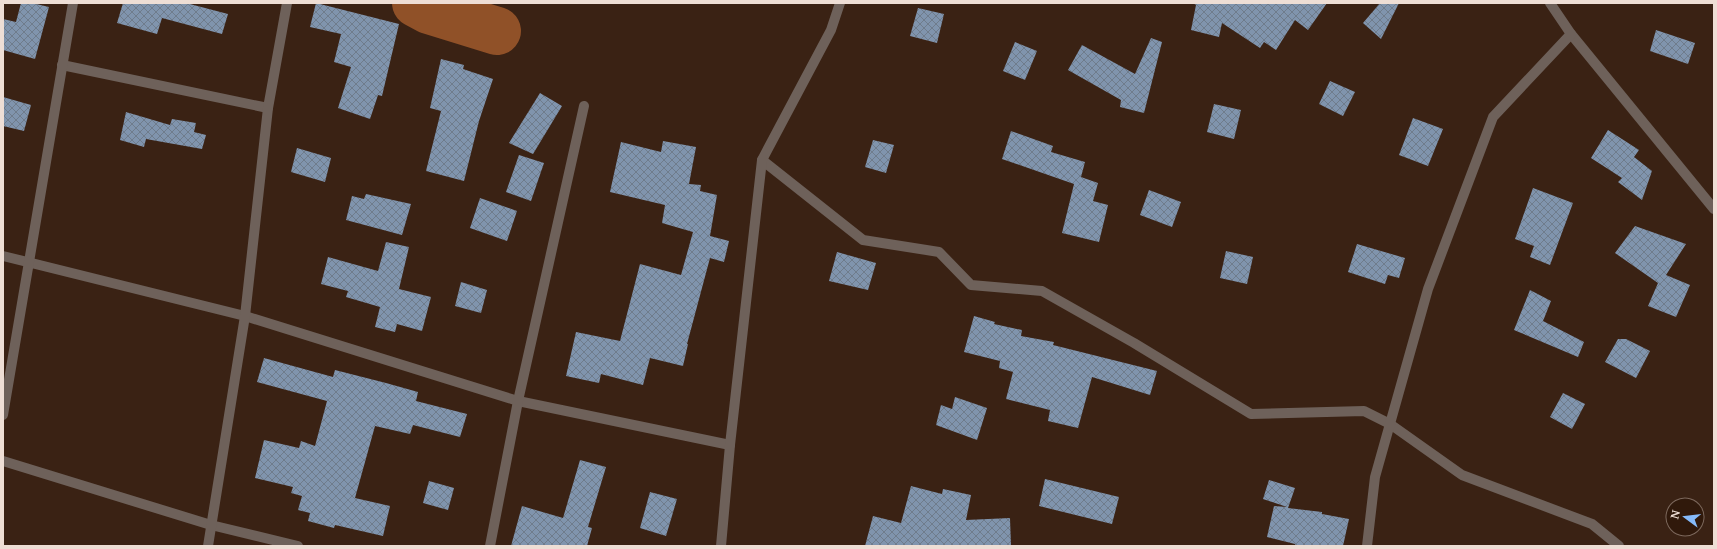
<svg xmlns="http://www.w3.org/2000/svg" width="1717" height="549" viewBox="0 0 1717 549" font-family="'Noto Serif',serif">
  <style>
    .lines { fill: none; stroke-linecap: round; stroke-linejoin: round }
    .river { stroke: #905128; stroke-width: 48 }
    .building { fill: url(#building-cross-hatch) }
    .street { stroke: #6e615a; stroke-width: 10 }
  </style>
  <defs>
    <pattern id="building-cross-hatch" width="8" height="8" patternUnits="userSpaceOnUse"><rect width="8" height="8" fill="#8094ad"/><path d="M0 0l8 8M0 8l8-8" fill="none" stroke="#6f7c8c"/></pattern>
  </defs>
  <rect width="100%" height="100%" fill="#3a2214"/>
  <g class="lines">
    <path class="river" d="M 416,3 L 429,10 L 497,31"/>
  </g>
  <g class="building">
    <path d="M 21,3 L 32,3 L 49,7 L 35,59 L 3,50 L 3,19 L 16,22 Z"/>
    <path d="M 123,3 L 186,3 L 228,14 L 222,34 L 162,18 L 157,34 L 117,23 Z"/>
    <path d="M 316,3 L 399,24 L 382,96 L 378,95 L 370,119 L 338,108 L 351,67 L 334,62 L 341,34 L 310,27 Z"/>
    <path d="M 1193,3 L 1327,3 L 1308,30 L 1295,20 L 1276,50 L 1264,42 L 1260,48 L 1222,23 L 1219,37 L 1191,30 L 1196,5 Z"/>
    <path d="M 1380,3 L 1399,3 L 1381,39 L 1363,23 Z"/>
    <path d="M 918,8 L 944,14 L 937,43 L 910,36 Z"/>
    <path d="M 1656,30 L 1695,43 L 1688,64 L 1650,51 Z"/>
    <path d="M 1151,38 L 1162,42 L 1144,113 L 1120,107 L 1121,100 L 1068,70 L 1082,45 L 1135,74 Z"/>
    <path d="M 1015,42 L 1037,51 L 1025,80 L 1003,71 Z"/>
    <path d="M 441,59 L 464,65 L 463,69 L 493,79 L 479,121 L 464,181 L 426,171 L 441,111 L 430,108 Z"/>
    <path d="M 1330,81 L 1355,92 L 1343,116 L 1319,104 Z"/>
    <path d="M 540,93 L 562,106 L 533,154 L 509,143 Z"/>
    <path d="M 3,97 L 31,105 L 24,131 L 3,126 Z"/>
    <path d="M 1214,104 L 1241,110 L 1234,139 L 1207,132 Z"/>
    <path d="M 126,112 L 170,125 L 172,119 L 196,123 L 194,132 L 206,135 L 202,149 L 146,139 L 144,147 L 120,140 Z"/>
    <path d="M 1413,118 L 1443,129 L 1428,166 L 1399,155 Z"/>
    <path d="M 1608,130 L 1639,150 L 1634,157 L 1652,171 L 1642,200 L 1618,182 L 1622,178 L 1591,158 Z"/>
    <path d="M 1011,131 L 1053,146 L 1051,152 L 1085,162 L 1081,177 L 1098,183 L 1093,201 L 1108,205 L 1099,242 L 1062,233 L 1074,184 L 1002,159 Z"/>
    <path d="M 873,140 L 894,145 L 886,173 L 865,167 Z"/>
    <path d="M 663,141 L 696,147 L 689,184 L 701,185 L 700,191 L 717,195 L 710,236 L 729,241 L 724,262 L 710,258 L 687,344 L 688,344 L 683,366 L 650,358 L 643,385 L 601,374 L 599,383 L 566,376 L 576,332 L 620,341 L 640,264 L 681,275 L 693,232 L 662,223 L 665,205 L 610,192 L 621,142 L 661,152 Z"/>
    <path d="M 297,148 L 331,158 L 325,182 L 291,172 Z"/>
    <path d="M 519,155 L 544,163 L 531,201 L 506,192 Z"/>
    <path d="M 1533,188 L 1573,203 L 1550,265 L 1530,257 L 1534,246 L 1515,239 Z"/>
    <path d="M 1149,190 L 1181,202 L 1172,227 L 1140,215 Z"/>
    <path d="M 366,194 L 411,204 L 402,235 L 346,220 L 352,196 L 364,199 Z"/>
    <path d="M 480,198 L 517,211 L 507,241 L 470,228 Z"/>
    <path d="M 1635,226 L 1686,244 L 1666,275 L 1690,285 L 1676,317 L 1648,306 L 1658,283 L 1615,253 Z"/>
    <path d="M 386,242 L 409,247 L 399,289 L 431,297 L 422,331 L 397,324 L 395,332 L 375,327 L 380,307 L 346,297 L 348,291 L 321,284 L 328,257 L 378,271 Z"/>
    <path d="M 1357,244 L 1405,258 L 1399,278 L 1388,275 L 1385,284 L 1348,272 Z"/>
    <path d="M 1226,251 L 1253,257 L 1247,284 L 1220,278 Z"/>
    <path d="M 837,252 L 876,263 L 868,290 L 829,281 Z"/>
    <path d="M 461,282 L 487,290 L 481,313 L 455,306 Z"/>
    <path d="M 1530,290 L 1551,301 L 1543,321 L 1584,342 L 1578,357 L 1514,330 Z"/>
    <path d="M 974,316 L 995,322 L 994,324 L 1022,330 L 1021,336 L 1054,342 L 1053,345 L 1157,371 L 1150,395 L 1092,377 L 1078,428 L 1048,421 L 1050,410 L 1006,399 L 1013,372 L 999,368 L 1000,361 L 964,352 Z"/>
    <path d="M 1618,339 L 1626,339 L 1650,351 L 1636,378 L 1605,362 Z"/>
    <path d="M 264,358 L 333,377 L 335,370 L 386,383 L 418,392 L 416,401 L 467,414 L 460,437 L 413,425 L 410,434 L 375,426 L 355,498 L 390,506 L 383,536 L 335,525 L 334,528 L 308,521 L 310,513 L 298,510 L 302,496 L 291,493 L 293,487 L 255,478 L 264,440 L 299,448 L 301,441 L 315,446 L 327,401 L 257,382 Z"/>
    <path d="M 1563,393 L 1585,404 L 1572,429 L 1550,417 Z"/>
    <path d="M 955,397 L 987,408 L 977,440 L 936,425 L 941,405 L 952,409 Z"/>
    <path d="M 580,460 L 606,467 L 588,527 L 592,528 L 587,546 L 511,546 L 522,506 L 563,518 Z"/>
    <path d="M 1045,479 L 1119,497 L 1112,524 L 1039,506 Z"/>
    <path d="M 1269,480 L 1295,488 L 1288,508 L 1322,512 L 1322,514 L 1349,519 L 1343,546 L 1295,546 L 1295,544 L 1267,537 L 1274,506 L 1287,507 L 1263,499 Z"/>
    <path d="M 429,481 L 454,488 L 448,510 L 423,503 Z"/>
    <path d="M 911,486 L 942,494 L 943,489 L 971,495 L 966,520 L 1010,518 L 1011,546 L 865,546 L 873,516 L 901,523 Z"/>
    <path d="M 650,492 L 677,499 L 666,536 L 640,528 Z"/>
  </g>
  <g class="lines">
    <g class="street">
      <path d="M 1571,34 L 1714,209"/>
      <path d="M 62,65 L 268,108"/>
      <path d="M 762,160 L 863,240 L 939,252 L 971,285 L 1042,291 L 1134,343 L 1251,414 L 1364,411 L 1390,424 L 1462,475 L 1592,524 L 1619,546"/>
      <path d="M 3,256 L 245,316 L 518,401 L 730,445"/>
      <path d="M 3,415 L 73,3"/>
      <path d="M 3,461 L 211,525 L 298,546"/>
      <path d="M 208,546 L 245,316 L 268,108 L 287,3"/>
      <path d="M 490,546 L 518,401 L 584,106"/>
      <path d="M 721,546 L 730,445 L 762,160 L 831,30 L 840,3"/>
      <path d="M 1367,546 L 1375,477 L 1428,289 L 1493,117 L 1571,34 L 1550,3"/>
    </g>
  </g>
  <rect width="1717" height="549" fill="none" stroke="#eeded5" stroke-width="8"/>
  <g transform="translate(1685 517) rotate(285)"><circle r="19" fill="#30190b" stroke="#7c685c"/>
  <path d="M0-3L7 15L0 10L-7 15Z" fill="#86bbfb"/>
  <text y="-6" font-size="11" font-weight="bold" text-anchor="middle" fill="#eeded5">N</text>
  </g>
</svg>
